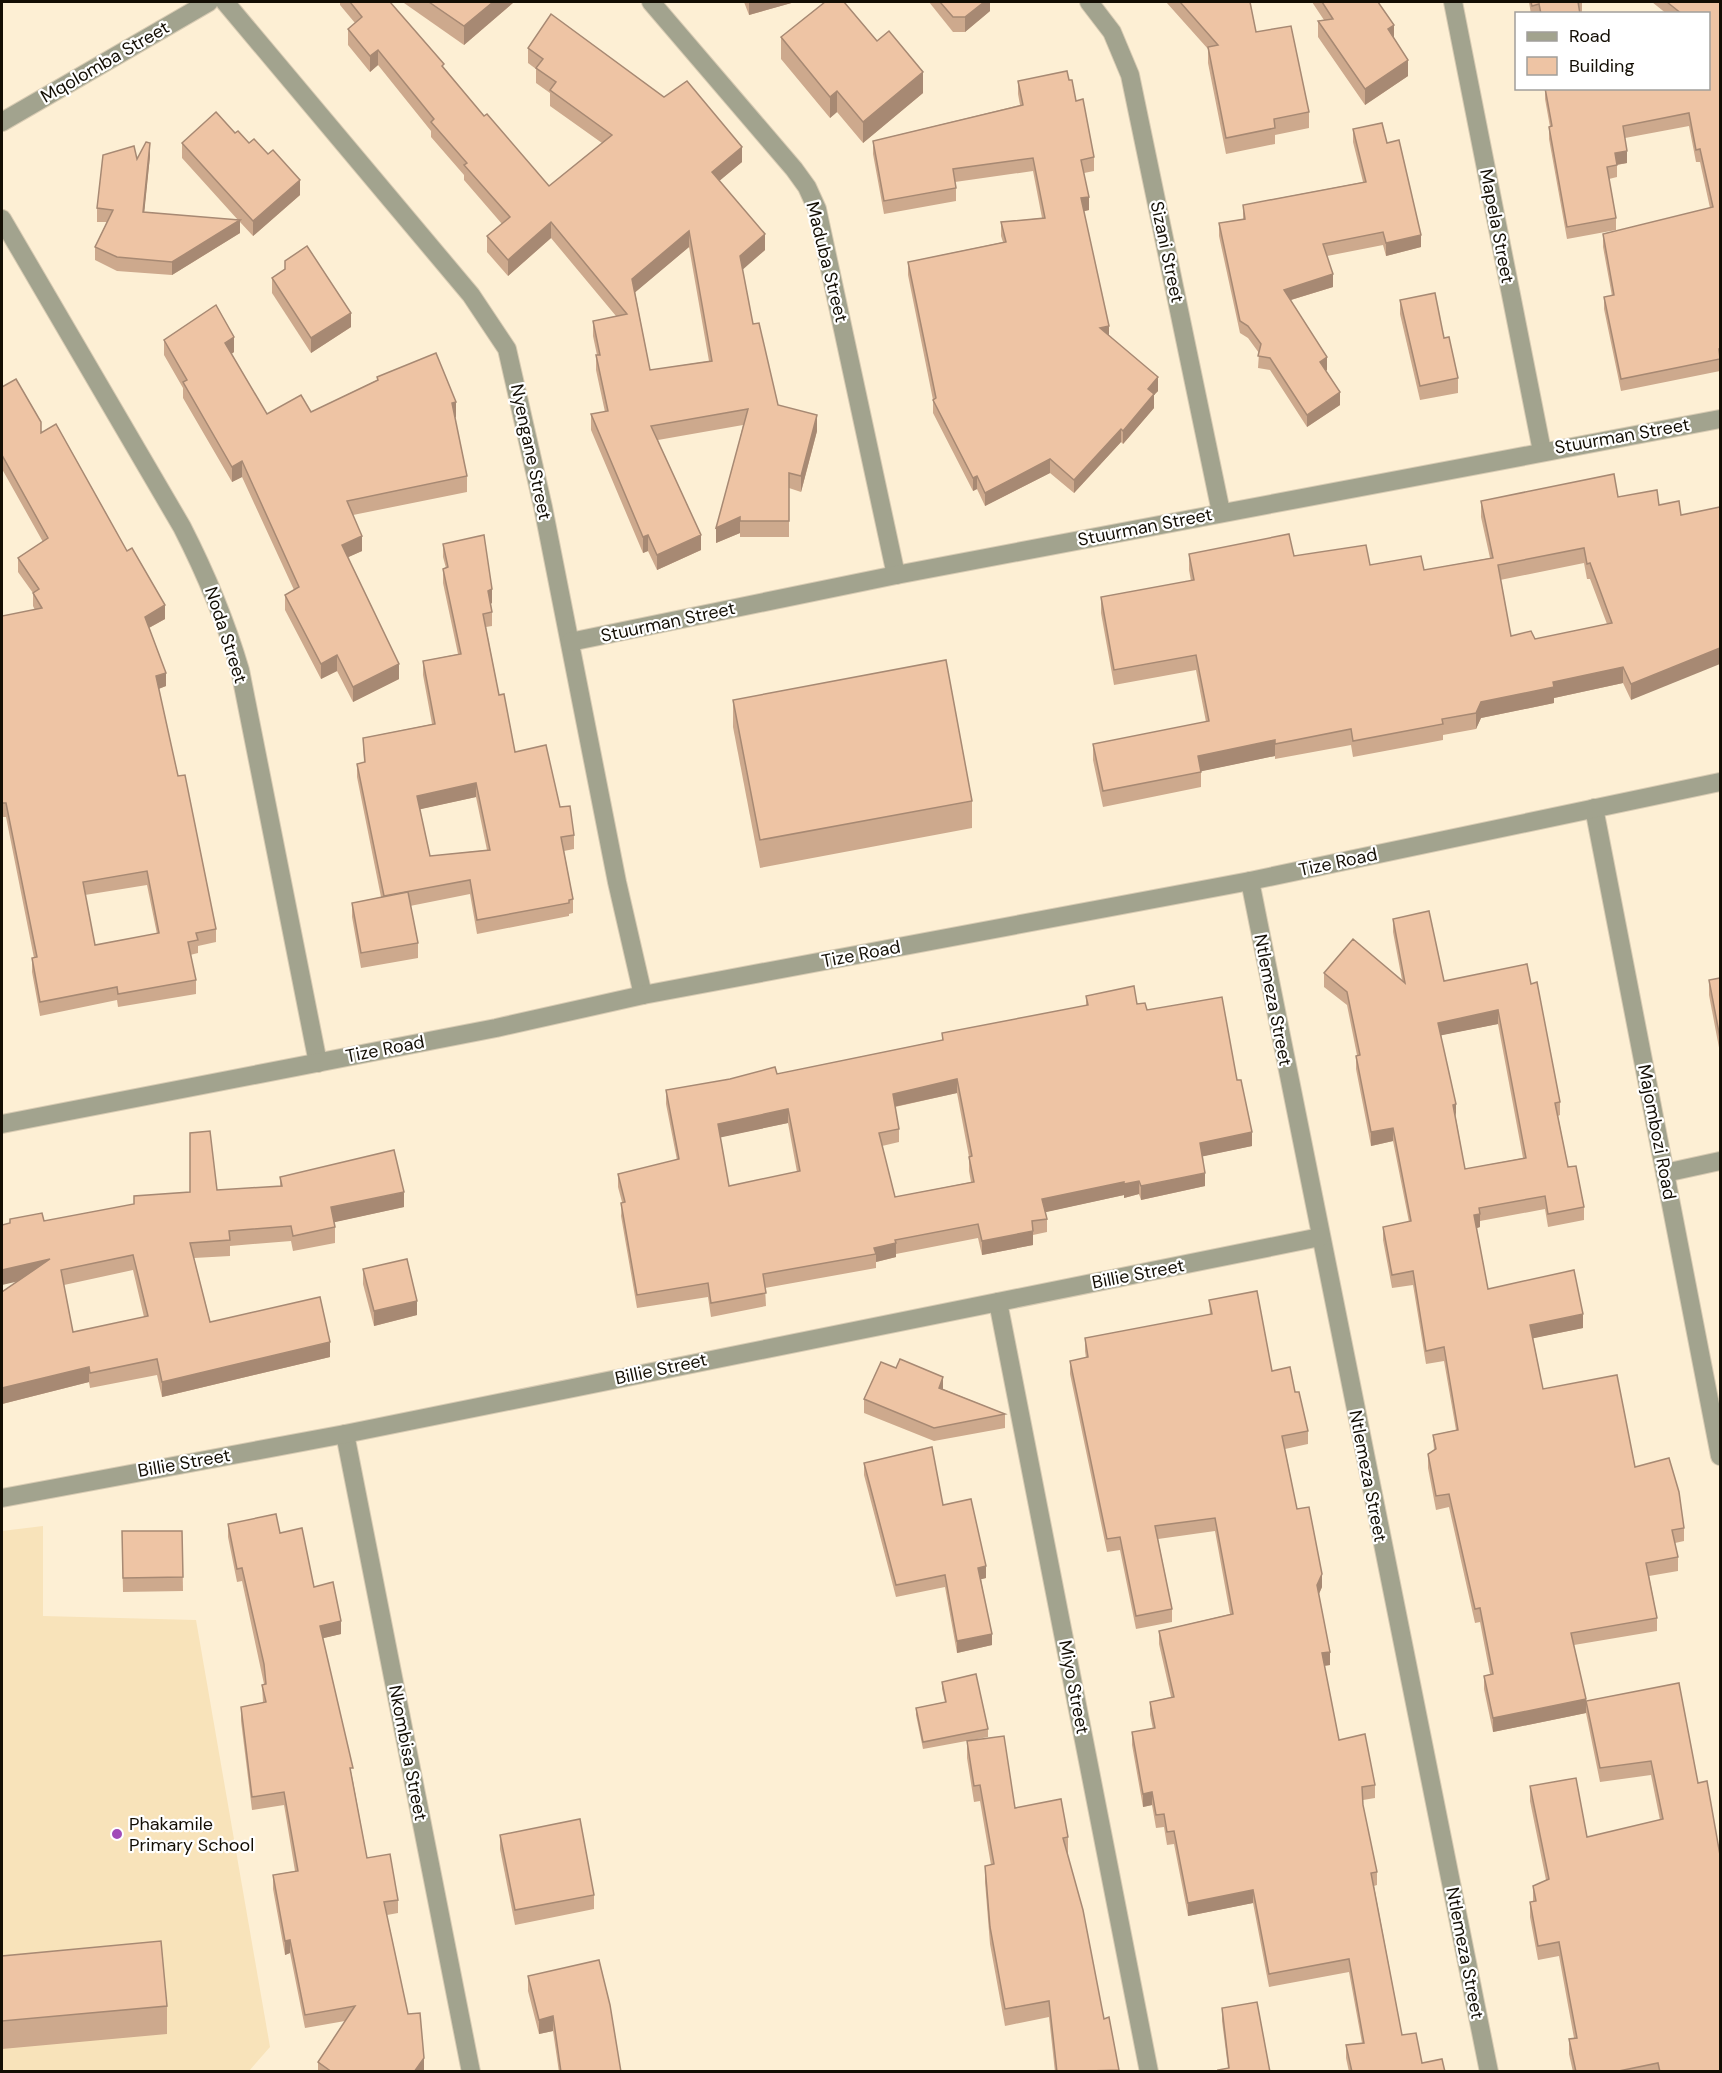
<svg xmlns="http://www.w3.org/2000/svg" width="1722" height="2073" viewBox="0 0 1722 2073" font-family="'DM Sans',sans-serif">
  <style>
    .built { fill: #f8e3ba }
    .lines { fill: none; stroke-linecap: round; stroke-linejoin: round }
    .minor-casing { stroke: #d8cbb3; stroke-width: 20 }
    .minor { stroke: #a2a38e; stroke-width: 18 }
    .wall { fill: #cda98d; fill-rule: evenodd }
    .shaded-wall { fill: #a78973 }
    .building { fill: #eec4a4; stroke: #a78973; stroke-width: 1.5; fill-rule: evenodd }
    .poi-dot { fill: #a14bb8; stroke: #fff; stroke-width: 2 }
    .labels { text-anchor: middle; stroke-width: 4.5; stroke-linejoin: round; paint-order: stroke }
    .street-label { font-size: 18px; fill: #130e04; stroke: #fff }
    .poi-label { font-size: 18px; fill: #130e04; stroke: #fff; text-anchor: start }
  </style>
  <rect width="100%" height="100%" fill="#fdefd4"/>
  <path class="built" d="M 43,1526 L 43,1616 L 196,1620 L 270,2047 L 249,2071 L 2,2071 L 2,1531 Z"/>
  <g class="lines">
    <g class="minor-casing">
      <g id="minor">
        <path d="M 225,2 L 471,295 L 507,349 L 543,507 L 617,882 L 643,995"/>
        <path d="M 651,2 L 794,169 L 807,187 L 817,209 L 896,575"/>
        <path d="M 1089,2 L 1112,32 L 1130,75 L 1221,512"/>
        <path d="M 1453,2 L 1542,451"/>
        <path d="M 2,122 L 209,2"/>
        <path d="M 2,219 L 182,527 C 206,574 225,619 240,670 L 318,1063"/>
        <path d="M 570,642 L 896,575 L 1720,419"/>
        <path d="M 1594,808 L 1720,1456"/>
        <path d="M 1250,881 L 1489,2072"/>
        <path d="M 2,1124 L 496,1028 L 643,995 L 1250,881 L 1720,782"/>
        <path d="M 1665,1173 L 1720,1161"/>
        <path d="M 998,1302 L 1149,2072"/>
        <path d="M 345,1434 L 471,2072"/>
        <path d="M 2,1498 L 345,1434 L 1320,1237"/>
      </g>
    </g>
    <use href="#minor" class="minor"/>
  </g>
  <g class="wall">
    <path d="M 340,2 L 390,2 L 484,116 L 549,186 L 602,143 L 550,106 L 550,93 L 536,83 L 536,69 L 528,63 L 528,48 L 742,162 L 719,181 L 765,250 L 742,269 L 753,324 L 778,405 L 817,431 L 801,492 L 789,488 L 789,537 L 740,537 L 740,533 L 716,543 L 743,425 L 658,440 L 701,550 L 657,570 L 648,551 L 643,553 L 591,430 L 591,414 L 605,412 L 596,370 L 596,355 L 597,355 L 593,336 L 593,321 L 616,316 L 551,238 L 508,276 L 487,252 L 487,236 L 502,224 L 464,180 L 464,175 L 431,137 L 431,131 L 378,65 L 370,72 L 348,45 L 348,29 L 355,23 L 340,5 ZM 689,247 L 709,361 L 650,370 L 635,292 Z"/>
    <path d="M 404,2 L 514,2 L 464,45 L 404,3 Z"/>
    <path d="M 744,2 L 795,2 L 749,15 Z"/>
    <path d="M 929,2 L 990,2 L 990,11 L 965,32 L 953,32 Z"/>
    <path d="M 1166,2 L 1250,2 L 1256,32 L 1309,112 L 1309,128 L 1275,135 L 1275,144 L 1226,154 L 1208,63 L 1208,49 Z"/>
    <path d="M 1312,2 L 1378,2 L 1408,76 L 1365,105 L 1318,37 L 1318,21 L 1324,20 Z"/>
    <path d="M 1529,2 L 1582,2 L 1582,12 L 1580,12 L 1580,14 L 1531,14 Z"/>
    <path d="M 1652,2 L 1720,2 L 1720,371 L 1621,391 L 1604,309 L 1604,297 L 1612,296 L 1603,247 L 1603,234 L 1710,208 L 1700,162 L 1696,162 L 1689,126 L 1625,138 L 1627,163 L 1617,165 L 1617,177 L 1609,179 L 1616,218 L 1616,230 L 1567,239 L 1549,139 L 1549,127 L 1550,127 L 1545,99 L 1545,88 L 1708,88 L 1708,14 L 1667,14 Z"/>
    <path d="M 781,37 L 877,41 L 923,93 L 863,143 L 837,112 L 830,118 L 781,59 Z"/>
    <path d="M 1069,80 L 1094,157 L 1094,171 L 1084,173 L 1089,210 L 1084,211 L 1109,335 L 1158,391 L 1154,395 L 1154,408 L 1123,444 L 1121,442 L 1074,493 L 1050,473 L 985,506 L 977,489 L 973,491 L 933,413 L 933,400 L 908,275 L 908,262 L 1003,242 L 1001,236 L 1001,222 L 1042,218 L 1033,171 L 955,182 L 956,188 L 956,201 L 884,214 L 873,154 L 873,141 L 1020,105 L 1018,94 L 1018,81 Z"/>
    <path d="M 1353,129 L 1387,143 L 1421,247 L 1386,256 L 1383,245 L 1327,256 L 1333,287 L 1291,300 L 1327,370 L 1326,371 L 1340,405 L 1307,427 L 1270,370 L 1258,368 L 1259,353 L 1248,338 L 1240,333 L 1219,236 L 1219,223 L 1243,219 L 1243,205 L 1363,182 L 1353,142 Z"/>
    <path d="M 235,133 L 249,143 L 300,195 L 253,236 L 240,222 L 240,233 L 172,275 L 117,271 L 95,260 L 95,247 L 107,222 L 97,222 L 97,208 L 137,159 L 150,156 L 144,212 L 238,220 L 182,158 L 182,143 Z"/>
    <path d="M 272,278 L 351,327 L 311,353 L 272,293 Z"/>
    <path d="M 1400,300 L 1444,338 L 1458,378 L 1458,393 L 1420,400 L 1400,314 Z"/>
    <path d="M 164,340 L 234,352 L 231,354 L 267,414 L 311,412 L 377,380 L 377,377 L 456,417 L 455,418 L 467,476 L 467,492 L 353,515 L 362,551 L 348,557 L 399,679 L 353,702 L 337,671 L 321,679 L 285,610 L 285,595 L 294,590 L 242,477 L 232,482 L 183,398 L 183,388 L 164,355 Z"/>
    <path d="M 2,387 L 41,433 L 165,619 L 149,628 L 166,686 L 158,689 L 178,776 L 216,929 L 216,942 L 198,946 L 198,953 L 190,955 L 196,980 L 196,994 L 118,1007 L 117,1000 L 40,1016 L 32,972 L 32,958 L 34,958 L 6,817 L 2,817 L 2,616 L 35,610 L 33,606 L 33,593 L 18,572 L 18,558 L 43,542 L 2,469 ZM 147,885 L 157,934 L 95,945 L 85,895 Z"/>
    <path d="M 1657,490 L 1631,700 L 1623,683 L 1554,698 L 1554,703 L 1481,718 L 1476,729 L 1443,735 L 1443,740 L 1353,757 L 1351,745 L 1275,759 L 1275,756 L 1201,771 L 1201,787 L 1103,807 L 1093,760 L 1093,744 L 1206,722 L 1196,670 L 1114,685 L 1101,613 L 1101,597 L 1191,581 L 1189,570 L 1189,554 L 1294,556 L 1370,565 L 1424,570 L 1490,558 L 1481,517 L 1481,501 L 1618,497 ZM 1584,563 L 1587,579 L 1590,579 L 1607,624 L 1535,639 L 1511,636 L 1500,580 Z"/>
    <path d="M 443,544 L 492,603 L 491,604 L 492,612 L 492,626 L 486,627 L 499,695 L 515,752 L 560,807 L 574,835 L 574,849 L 564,851 L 573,899 L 573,913 L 569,914 L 569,916 L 477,934 L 470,894 L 410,906 L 418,943 L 418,958 L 361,968 L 352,917 L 352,903 L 381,897 L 357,777 L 357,764 L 364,762 L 363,738 L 432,724 L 423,675 L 423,661 L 458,654 L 443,583 L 443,569 L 446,568 L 443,557 ZM 476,797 L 487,850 L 430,856 L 420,809 Z"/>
    <path d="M 733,700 L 972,801 L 972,828 L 760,868 L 733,727 Z"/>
    <path d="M 1393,919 L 1444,981 L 1531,984 L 1560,1102 L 1560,1115 L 1558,1116 L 1568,1167 L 1584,1207 L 1584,1220 L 1548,1227 L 1545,1209 L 1480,1221 L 1480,1227 L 1476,1228 L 1488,1289 L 1583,1328 L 1533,1338 L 1543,1389 L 1635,1467 L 1684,1528 L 1684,1541 L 1675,1543 L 1678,1557 L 1678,1571 L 1649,1576 L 1657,1618 L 1657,1631 L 1574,1645 L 1586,1701 L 1679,1683 L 1720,2072 L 1573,2072 L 1569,2054 L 1569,2039 L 1574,2038 L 1559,1956 L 1538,1960 L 1530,1917 L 1530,1902 L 1533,1902 L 1533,1886 L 1546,1880 L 1530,1801 L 1530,1786 L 1587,1837 L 1660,1820 L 1651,1775 L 1600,1782 L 1586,1713 L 1493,1732 L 1484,1689 L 1484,1676 L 1490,1674 L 1480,1622 L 1475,1623 L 1449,1507 L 1436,1510 L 1428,1468 L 1428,1454 L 1434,1450 L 1433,1435 L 1456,1430 L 1444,1361 L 1426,1364 L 1413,1285 L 1392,1288 L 1383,1240 L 1383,1227 L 1409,1222 L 1393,1141 L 1371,1146 L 1356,1069 L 1356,1056 L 1357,1055 L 1347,1005 L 1324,987 L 1324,973 L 1402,980 L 1393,932 ZM 1498,1024 L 1523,1158 L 1465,1169 L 1441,1035 Z"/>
    <path d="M 1720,978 L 1720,1053 L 1709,995 L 1709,980 Z"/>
    <path d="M 1086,996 L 1137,1004 L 1147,1010 L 1237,1080 L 1252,1146 L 1203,1156 L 1205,1186 L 1141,1200 L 1139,1194 L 1124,1198 L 1124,1195 L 1045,1212 L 1047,1219 L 1047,1232 L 1033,1235 L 1033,1245 L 982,1255 L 978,1238 L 896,1254 L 896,1257 L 876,1262 L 876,1268 L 765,1288 L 766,1306 L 711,1317 L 708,1297 L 637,1308 L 621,1216 L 622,1202 L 618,1187 L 618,1174 L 677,1160 L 666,1104 L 666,1090 L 777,1074 L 942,1040 L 942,1033 L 1086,1006 ZM 957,1093 L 969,1157 L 969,1171 L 971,1182 L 895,1197 L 882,1146 L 899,1142 L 899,1129 L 895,1107 ZM 788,1123 L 797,1172 L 729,1186 L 720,1137 Z"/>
    <path d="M 280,1177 L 404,1207 L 334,1222 L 335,1227 L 335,1243 L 293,1251 L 291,1241 L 230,1246 L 230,1256 L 194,1258 L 210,1322 L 330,1357 L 162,1397 L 157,1375 L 90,1388 L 89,1382 L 2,1404 L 2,1292 L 16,1282 L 10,1219 L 44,1221 L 134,1204 L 134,1196 L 280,1186 ZM 133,1270 L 144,1317 L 73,1332 L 64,1285 Z"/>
    <path d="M 363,1269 L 417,1315 L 374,1326 L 363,1284 Z"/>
    <path d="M 1209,1300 L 1272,1371 L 1295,1392 L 1308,1431 L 1308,1444 L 1285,1449 L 1297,1509 L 1322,1587 L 1319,1594 L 1330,1665 L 1324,1666 L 1339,1740 L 1375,1785 L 1375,1798 L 1363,1800 L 1363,1805 L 1377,1872 L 1377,1885 L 1374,1886 L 1402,2035 L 1422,2063 L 1445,2072 L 1349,2072 L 1346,2058 L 1346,2045 L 1362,2043 L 1349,1972 L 1269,1987 L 1253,1903 L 1188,1916 L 1174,1844 L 1167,1845 L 1164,1827 L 1156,1828 L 1152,1805 L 1143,1807 L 1132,1745 L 1132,1732 L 1153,1729 L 1150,1715 L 1150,1702 L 1171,1697 L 1159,1644 L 1159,1631 L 1230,1614 L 1215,1531 L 1158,1539 L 1172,1609 L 1172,1622 L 1136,1629 L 1120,1550 L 1107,1552 L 1070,1374 L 1070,1361 L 1086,1358 L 1085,1351 L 1085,1338 L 1210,1315 Z"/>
    <path d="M 943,1389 L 1005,1414 L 1005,1428 L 934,1441 L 864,1413 L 864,1399 Z"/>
    <path d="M 864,1463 L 943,1505 L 986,1578 L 981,1579 L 992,1645 L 957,1653 L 945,1587 L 896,1597 L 864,1475 Z"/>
    <path d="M 228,1524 L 280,1533 L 314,1587 L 341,1634 L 323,1638 L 353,1781 L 367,1858 L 398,1900 L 398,1913 L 387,1915 L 408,2014 L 424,2058 L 424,2072 L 318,2072 L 318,2062 L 345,2021 L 305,2028 L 290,1953 L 285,1955 L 273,1889 L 273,1875 L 295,1871 L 284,1805 L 252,1810 L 241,1721 L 241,1707 L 263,1703 L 262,1685 L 264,1684 L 242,1581 L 237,1582 L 228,1537 Z"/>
    <path d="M 182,1531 L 183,1591 L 123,1592 L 122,1546 Z"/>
    <path d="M 942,1682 L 988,1729 L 988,1737 L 923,1749 L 916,1715 L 916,1708 L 945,1702 L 942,1689 Z"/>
    <path d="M 967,1741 L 1015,1808 L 1068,1837 L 1068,1854 L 1067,1854 L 1104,2019 L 1109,2017 L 1119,2072 L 1055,2072 L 1049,2017 L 1005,2026 L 990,1944 L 985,1882 L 985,1866 L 991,1865 L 980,1801 L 974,1802 L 967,1758 Z"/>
    <path d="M 500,1835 L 594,1895 L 594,1909 L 515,1925 L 500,1849 Z"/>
    <path d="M 2,1956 L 167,2006 L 167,2034 L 2,2049 Z"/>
    <path d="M 528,1976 L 621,2072 L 559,2072 L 553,2031 L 539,2034 L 528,1991 Z"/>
    <path d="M 1222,2008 L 1270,2072 L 1228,2068 L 1222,2021 Z"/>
  </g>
  <g class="shaded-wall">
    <path d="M 493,2 L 514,2 L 464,45 L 464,26 Z"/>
    <path d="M 749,2 L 795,2 L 749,15 Z"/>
    <path d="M 984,2 L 990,2 L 990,11 L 965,32 L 965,17 Z"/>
    <path d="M 1394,25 L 1394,41 L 1388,29 Z"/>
    <path d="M 378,50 L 378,65 L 370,72 L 370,56 Z"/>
    <path d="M 1408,60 L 1408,76 L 1365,105 L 1365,89 Z"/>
    <path d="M 923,72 L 923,93 L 863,143 L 863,122 Z"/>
    <path d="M 837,91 L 837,112 L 830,118 L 830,97 Z"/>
    <path d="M 150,143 L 150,156 L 143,225 L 143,212 Z"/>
    <path d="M 742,147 L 742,162 L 712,187 L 712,172 Z"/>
    <path d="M 1627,151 L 1627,163 L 1615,165 L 1615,153 Z"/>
    <path d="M 300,180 L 300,195 L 253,236 L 253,221 Z"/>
    <path d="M 1089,197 L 1089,210 L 1081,212 L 1081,198 Z"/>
    <path d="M 240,220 L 240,233 L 172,275 L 172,262 Z"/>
    <path d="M 551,222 L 551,238 L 508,276 L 508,260 Z"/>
    <path d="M 689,231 L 689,247 L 632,295 L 632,279 Z"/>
    <path d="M 765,234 L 765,250 L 740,272 L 740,256 Z"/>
    <path d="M 1421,235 L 1421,247 L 1386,256 L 1386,243 Z"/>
    <path d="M 1333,274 L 1333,287 L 1284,302 L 1284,290 Z"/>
    <path d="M 351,313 L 351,327 L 311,353 L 311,338 Z"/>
    <path d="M 1109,326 L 1109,340 L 1100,328 Z"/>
    <path d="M 234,337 L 234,352 L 225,359 L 225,343 Z"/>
    <path d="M 1327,357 L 1327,370 L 1320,374 L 1320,362 Z"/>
    <path d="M 1158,377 L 1158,391 L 1154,395 L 1154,408 L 1123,444 L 1123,431 L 1148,389 Z"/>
    <path d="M 1340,392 L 1340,405 L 1307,427 L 1307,415 Z"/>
    <path d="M 456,402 L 456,417 L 452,419 L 452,403 Z"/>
    <path d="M 817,415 L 817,431 L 801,492 L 801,476 Z"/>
    <path d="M 1121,429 L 1121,442 L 1074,493 L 1074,480 Z"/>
    <path d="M 1050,459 L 1050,473 L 985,506 L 985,493 Z"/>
    <path d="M 242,461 L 242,477 L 232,482 L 232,467 Z"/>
    <path d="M 977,476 L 977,489 L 973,491 L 973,478 Z"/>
    <path d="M 740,517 L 740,533 L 716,543 L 716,528 Z"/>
    <path d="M 648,535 L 648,551 L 643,553 L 643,537 Z"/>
    <path d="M 701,535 L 701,550 L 657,570 L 657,555 Z"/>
    <path d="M 362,536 L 362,551 L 342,560 L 342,545 Z"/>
    <path d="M 492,589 L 492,603 L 488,604 L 488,591 Z"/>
    <path d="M 165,605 L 165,619 L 145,630 L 145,617 Z"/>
    <path d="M 1720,648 L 1720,664 L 1631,700 L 1631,684 Z"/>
    <path d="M 337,655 L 337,671 L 321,679 L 321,664 Z"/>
    <path d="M 399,664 L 399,679 L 353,702 L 353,687 Z"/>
    <path d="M 1623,667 L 1623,683 L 1554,698 L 1554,703 L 1481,718 L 1476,729 L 1476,713 L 1481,702 L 1553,682 Z"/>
    <path d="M 166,673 L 166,686 L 156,690 L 156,676 Z"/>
    <path d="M 1275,740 L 1275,756 L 1198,772 L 1198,756 Z"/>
    <path d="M 476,783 L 476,797 L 417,810 L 417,796 Z"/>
    <path d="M 1498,1010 L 1498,1024 L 1438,1036 L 1438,1023 Z"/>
    <path d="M 957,1079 L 957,1093 L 893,1107 L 893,1094 Z"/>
    <path d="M 1456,1104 L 1456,1117 L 1453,1105 Z"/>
    <path d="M 788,1109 L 788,1123 L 718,1138 L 718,1124 Z"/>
    <path d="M 1393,1128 L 1393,1141 L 1371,1146 L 1371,1132 Z"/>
    <path d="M 1252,1132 L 1252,1146 L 1200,1157 L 1200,1143 Z"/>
    <path d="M 1205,1173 L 1205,1186 L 1141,1200 L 1141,1186 Z"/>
    <path d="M 1139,1181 L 1139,1194 L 1124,1198 L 1124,1184 Z"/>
    <path d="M 1124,1182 L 1124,1195 L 1042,1213 L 1042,1199 Z"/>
    <path d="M 404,1192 L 404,1207 L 331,1223 L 331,1207 Z"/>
    <path d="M 1480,1214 L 1480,1227 L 1474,1229 L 1474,1215 Z"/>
    <path d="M 1033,1231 L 1033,1245 L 982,1255 L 982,1241 Z"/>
    <path d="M 896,1243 L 896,1257 L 876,1262 L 876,1254 L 874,1248 Z"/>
    <path d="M 50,1259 L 50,1274 L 2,1285 L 2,1270 Z"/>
    <path d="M 417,1301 L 417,1315 L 374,1326 L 374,1311 Z"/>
    <path d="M 1583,1314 L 1583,1328 L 1530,1339 L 1530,1325 Z"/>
    <path d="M 330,1342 L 330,1357 L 162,1397 L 162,1382 Z"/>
    <path d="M 89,1367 L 89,1382 L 2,1404 L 2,1388 Z"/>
    <path d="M 943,1377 L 943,1391 L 939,1388 Z"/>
    <path d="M 986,1566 L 986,1578 L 978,1580 L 978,1568 Z"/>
    <path d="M 1322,1574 L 1322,1587 L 1317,1598 L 1317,1585 Z"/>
    <path d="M 341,1621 L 341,1634 L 320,1639 L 320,1626 Z"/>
    <path d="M 992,1634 L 992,1645 L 957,1653 L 957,1641 Z"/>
    <path d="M 1330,1652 L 1330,1665 L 1322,1666 L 1322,1653 Z"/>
    <path d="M 1586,1699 L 1586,1713 L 1493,1732 L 1493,1718 Z"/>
    <path d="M 1152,1792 L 1152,1805 L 1143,1807 L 1143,1794 Z"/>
    <path d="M 1253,1890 L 1253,1903 L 1188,1916 L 1188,1903 Z"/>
    <path d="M 290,1940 L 290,1953 L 285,1955 L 285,1941 Z"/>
    <path d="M 553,2016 L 553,2031 L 539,2034 L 539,2020 Z"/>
    <path d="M 424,2058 L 424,2072 L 414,2072 Z"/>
  </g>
  <g class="building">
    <path d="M 350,2 L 390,2 L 444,64 L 442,66 L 484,116 L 487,114 L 549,186 L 612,135 L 550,90 L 556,82 L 536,68 L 543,59 L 528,48 L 551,14 L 664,97 L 687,81 L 742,147 L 712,172 L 765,234 L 740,256 L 753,324 L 759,323 L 778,405 L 817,415 L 801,476 L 789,473 L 789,521 L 740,521 L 740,517 L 716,528 L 748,409 L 651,426 L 701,535 L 657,555 L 648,535 L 643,537 L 591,414 L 608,411 L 596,355 L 600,355 L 593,321 L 627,314 L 551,222 L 508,260 L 487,236 L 510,217 L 464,165 L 467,163 L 431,122 L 434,119 L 378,50 L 370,56 L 348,29 L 362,17 ZM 689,231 L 712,361 L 650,370 L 632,279 Z"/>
    <path d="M 429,2 L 493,2 L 464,26 Z"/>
    <path d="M 825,2 L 844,2 L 877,41 L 889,31 L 923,72 L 863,122 L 837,91 L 830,97 L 781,37 Z"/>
    <path d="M 940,2 L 984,2 L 965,17 L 953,17 Z"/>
    <path d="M 1180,2 L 1250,2 L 1256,32 L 1291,26 L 1309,112 L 1274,119 L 1275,128 L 1226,138 L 1208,47 L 1218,45 Z"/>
    <path d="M 1322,2 L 1378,2 L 1394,25 L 1388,29 L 1408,60 L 1365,89 L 1318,21 L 1333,19 Z"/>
    <path d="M 1531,2 L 1578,2 L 1580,14 L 1541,14 L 1539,4 L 1532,6 Z"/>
    <path d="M 1667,2 L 1720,2 L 1720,349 L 1719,349 L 1720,359 L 1621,379 L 1604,297 L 1614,295 L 1603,234 L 1713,207 L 1700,149 L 1696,150 L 1689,113 L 1623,126 L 1627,151 L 1615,153 L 1617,165 L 1607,167 L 1616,218 L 1567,227 L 1549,127 L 1552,126 L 1545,88 L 1708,88 L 1708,14 L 1682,14 Z"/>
    <path d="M 1067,71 L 1069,80 L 1072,80 L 1076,101 L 1083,99 L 1094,157 L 1081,160 L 1089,197 L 1081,198 L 1109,326 L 1100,328 L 1158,377 L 1148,389 L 1154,394 L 1123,431 L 1121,429 L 1074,480 L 1050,459 L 985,493 L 977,476 L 973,478 L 933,400 L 936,398 L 908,262 L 1006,242 L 1001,222 L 1045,218 L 1033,158 L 953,169 L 956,188 L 884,201 L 873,141 L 1023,105 L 1018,81 Z"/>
    <path d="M 216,112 L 235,133 L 238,131 L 249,143 L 254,139 L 268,154 L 273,150 L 300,180 L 253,221 L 182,143 Z"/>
    <path d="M 1382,123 L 1387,143 L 1399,140 L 1421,235 L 1386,243 L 1383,232 L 1323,244 L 1333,274 L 1284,290 L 1327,357 L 1320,362 L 1340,392 L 1307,415 L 1270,358 L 1258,356 L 1261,344 L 1248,326 L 1240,321 L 1219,223 L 1245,219 L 1243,205 L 1366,182 L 1353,129 Z"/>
    <path d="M 146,142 L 150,143 L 143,212 L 240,220 L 172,262 L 117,257 L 95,247 L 113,210 L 97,208 L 103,155 L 134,146 L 137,159 Z"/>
    <path d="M 307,246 L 351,313 L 311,338 L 272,278 L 285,269 L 285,261 Z"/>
    <path d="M 1435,293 L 1444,338 L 1449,337 L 1458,378 L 1420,386 L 1400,300 Z"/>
    <path d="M 216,305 L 234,337 L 225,343 L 267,414 L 301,395 L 311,412 L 378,380 L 377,377 L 436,353 L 456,402 L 452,403 L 467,476 L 347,501 L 362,536 L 342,545 L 399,664 L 353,687 L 337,655 L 321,664 L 285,595 L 299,587 L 242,461 L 232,467 L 183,382 L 187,380 L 164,340 Z"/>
    <path d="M 16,379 L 41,422 L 41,433 L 56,424 L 127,551 L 132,548 L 165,605 L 145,617 L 166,673 L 156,676 L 178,776 L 185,775 L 216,929 L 196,933 L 198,940 L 188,942 L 196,980 L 118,994 L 117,987 L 40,1002 L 32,958 L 37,957 L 6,803 L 2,803 L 2,616 L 42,608 L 33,593 L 39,589 L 18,558 L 48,538 L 2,455 L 2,387 ZM 147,871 L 159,933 L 95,945 L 83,882 Z"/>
    <path d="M 1614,474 L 1618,497 L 1657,490 L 1659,505 L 1679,501 L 1681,515 L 1720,507 L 1720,648 L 1631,684 L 1623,667 L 1553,682 L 1554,687 L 1481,702 L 1476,713 L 1442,719 L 1443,724 L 1353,741 L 1351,729 L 1275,744 L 1275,740 L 1198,756 L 1201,772 L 1103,791 L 1093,744 L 1209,721 L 1196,655 L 1114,670 L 1101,597 L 1194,580 L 1189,554 L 1289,534 L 1294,556 L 1366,545 L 1370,565 L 1421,556 L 1424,570 L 1493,558 L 1481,501 ZM 1584,548 L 1587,564 L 1590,563 L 1612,623 L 1535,639 L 1531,631 L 1511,636 L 1498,565 Z"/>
    <path d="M 484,535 L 492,589 L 488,591 L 492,612 L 483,614 L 499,695 L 504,694 L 515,752 L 546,745 L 560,807 L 570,806 L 574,835 L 561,837 L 573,899 L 569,900 L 569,903 L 477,920 L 470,880 L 384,896 L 357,764 L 365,762 L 363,738 L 435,724 L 423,661 L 461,654 L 443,569 L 448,567 L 443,544 ZM 476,783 L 490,850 L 430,856 L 417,796 Z"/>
    <path d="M 946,660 L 972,801 L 760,840 L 733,700 Z"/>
    <path d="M 408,892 L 418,943 L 361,953 L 352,903 Z"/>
    <path d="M 1429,911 L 1444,981 L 1527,964 L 1531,984 L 1537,982 L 1560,1102 L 1555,1103 L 1568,1167 L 1576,1166 L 1584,1207 L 1548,1214 L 1545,1196 L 1479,1208 L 1480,1214 L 1474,1215 L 1488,1289 L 1574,1270 L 1583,1314 L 1530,1325 L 1543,1389 L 1617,1375 L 1635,1467 L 1669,1458 L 1679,1492 L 1684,1528 L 1672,1530 L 1678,1557 L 1646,1563 L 1657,1618 L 1571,1633 L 1586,1699 L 1493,1718 L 1484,1676 L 1493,1674 L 1480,1608 L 1475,1609 L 1449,1494 L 1436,1496 L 1428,1454 L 1436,1449 L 1433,1435 L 1458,1430 L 1444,1347 L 1426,1351 L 1413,1271 L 1392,1275 L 1383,1227 L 1411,1221 L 1393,1128 L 1371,1132 L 1356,1056 L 1360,1055 L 1347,992 L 1324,973 L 1353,939 L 1405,983 L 1393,919 ZM 1498,1010 L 1526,1158 L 1465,1169 L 1453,1105 L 1456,1104 L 1438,1023 Z"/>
    <path d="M 1720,978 L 1720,1038 L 1709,980 Z"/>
    <path d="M 1134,986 L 1137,1004 L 1145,1003 L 1147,1010 L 1222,997 L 1237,1080 L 1241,1080 L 1252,1132 L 1200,1143 L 1205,1173 L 1141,1186 L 1139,1181 L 1124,1184 L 1124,1182 L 1042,1199 L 1047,1219 L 1032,1221 L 1033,1231 L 982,1241 L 978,1224 L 895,1240 L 896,1243 L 874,1248 L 876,1254 L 763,1274 L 766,1293 L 711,1303 L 708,1283 L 637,1295 L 621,1203 L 625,1202 L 618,1174 L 679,1159 L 666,1090 L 730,1079 L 775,1067 L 777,1074 L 943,1040 L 942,1033 L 1088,1005 L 1086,996 ZM 957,1079 L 972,1156 L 969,1157 L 974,1182 L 895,1197 L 879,1133 L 899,1129 L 893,1094 ZM 788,1109 L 800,1171 L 729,1186 L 718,1124 Z"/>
    <path d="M 210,1131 L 217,1190 L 282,1186 L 280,1177 L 394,1150 L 404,1192 L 331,1207 L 335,1227 L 293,1236 L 291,1226 L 229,1231 L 230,1240 L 190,1243 L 210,1322 L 320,1297 L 330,1342 L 162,1382 L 157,1359 L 90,1373 L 89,1367 L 2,1388 L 2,1292 L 50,1259 L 2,1270 L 2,1225 L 10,1223 L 10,1219 L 42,1213 L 44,1221 L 134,1204 L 134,1196 L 190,1192 L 190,1133 ZM 133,1255 L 148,1316 L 73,1332 L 61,1270 Z"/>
    <path d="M 407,1259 L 417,1301 L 374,1311 L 363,1269 Z"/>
    <path d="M 1257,1291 L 1272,1371 L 1290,1367 L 1295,1392 L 1299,1392 L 1308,1431 L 1282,1436 L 1297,1509 L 1309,1507 L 1322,1574 L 1317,1585 L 1330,1652 L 1322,1653 L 1339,1740 L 1365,1734 L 1375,1785 L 1362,1787 L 1363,1805 L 1377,1872 L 1371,1873 L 1402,2035 L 1416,2033 L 1422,2063 L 1442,2059 L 1445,2072 L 1352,2072 L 1346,2045 L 1364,2043 L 1349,1959 L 1269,1974 L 1253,1890 L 1188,1903 L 1174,1831 L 1167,1832 L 1164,1814 L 1156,1815 L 1152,1792 L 1143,1794 L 1132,1732 L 1155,1728 L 1150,1702 L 1174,1697 L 1159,1631 L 1233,1614 L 1215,1518 L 1155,1526 L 1172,1609 L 1136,1616 L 1120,1537 L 1107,1539 L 1070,1361 L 1088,1357 L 1085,1338 L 1212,1314 L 1209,1300 Z"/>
    <path d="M 900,1359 L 943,1377 L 939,1388 L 1005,1414 L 934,1428 L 864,1399 L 881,1362 L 896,1368 Z"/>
    <path d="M 932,1447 L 943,1505 L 971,1499 L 986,1566 L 978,1568 L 992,1634 L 957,1641 L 945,1575 L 896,1585 L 864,1463 Z"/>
    <path d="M 276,1514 L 280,1533 L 302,1528 L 314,1587 L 333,1582 L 341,1621 L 320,1626 L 353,1768 L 350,1768 L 367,1858 L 390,1854 L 398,1900 L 384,1902 L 408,2014 L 420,2013 L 424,2058 L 414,2072 L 332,2072 L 318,2062 L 355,2006 L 305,2015 L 290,1940 L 285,1941 L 273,1875 L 298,1871 L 284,1792 L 252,1797 L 241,1707 L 266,1702 L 262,1685 L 266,1684 L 264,1664 L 242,1568 L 237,1569 L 228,1524 Z"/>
    <path d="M 122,1531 L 182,1531 L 183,1577 L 123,1578 Z"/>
    <path d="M 976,1674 L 988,1729 L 923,1742 L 916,1708 L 946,1702 L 942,1682 Z"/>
    <path d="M 1679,1683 L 1698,1783 L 1707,1781 L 1720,1855 L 1720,2072 L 1660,2072 L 1658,2063 L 1614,2072 L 1576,2072 L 1569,2039 L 1577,2038 L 1559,1942 L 1538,1946 L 1530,1902 L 1536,1901 L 1533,1886 L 1549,1879 L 1530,1786 L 1576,1778 L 1587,1837 L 1663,1819 L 1651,1761 L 1600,1768 L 1586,1701 Z"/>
    <path d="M 1004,1736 L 1015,1808 L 1061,1799 L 1068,1837 L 1063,1838 L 1083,1910 L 1104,2019 L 1109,2017 L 1119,2070 L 1057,2072 L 1049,2001 L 1005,2009 L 990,1927 L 985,1866 L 994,1864 L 980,1785 L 974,1786 L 967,1741 Z"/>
    <path d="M 580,1819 L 594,1895 L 515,1910 L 500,1835 Z"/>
    <path d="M 161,1941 L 167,2006 L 2,2021 L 2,1956 Z"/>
    <path d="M 599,1960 L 610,2005 L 621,2072 L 561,2072 L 553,2016 L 539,2020 L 528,1976 Z"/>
    <path d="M 1257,2002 L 1270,2072 L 1219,2072 L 1218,2070 L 1229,2068 L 1222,2008 Z"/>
  </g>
  <circle class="poi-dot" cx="117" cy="1834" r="6"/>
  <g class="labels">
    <g class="street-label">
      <text transform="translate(105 62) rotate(-30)" y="6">Mqolomba Street</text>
      <text transform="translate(1497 226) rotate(79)" y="6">Mapela Street</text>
      <text transform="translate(1167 252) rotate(78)" y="6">Sizani Street</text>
      <text transform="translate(827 262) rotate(76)" y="6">Maduba Street</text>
      <text transform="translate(1622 436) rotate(-10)" y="6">Stuurman Street</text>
      <text transform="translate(531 452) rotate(78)" y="6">Nyengane Street</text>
      <text transform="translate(1145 527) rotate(-11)" y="6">Stuurman Street</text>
      <text transform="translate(668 622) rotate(-12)" y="6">Stuurman Street</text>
      <text transform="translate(226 635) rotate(72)" y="6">Noda Street</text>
      <text transform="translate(1338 862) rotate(-12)" y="6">Tize Road</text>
      <text transform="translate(861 954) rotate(-11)" y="6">Tize Road</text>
      <text transform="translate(1273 1000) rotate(79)" y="6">Ntlemeza Street</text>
      <text transform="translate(385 1049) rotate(-11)" y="6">Tize Road</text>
      <text transform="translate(1657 1132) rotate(79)" y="6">Majombozi Road</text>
      <text transform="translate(1138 1274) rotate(-11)" y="6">Billie Street</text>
      <text transform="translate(661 1369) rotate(-12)" y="6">Billie Street</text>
      <text transform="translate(184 1463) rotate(-10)" y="6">Billie Street</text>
      <text transform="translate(1368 1476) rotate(79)" y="6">Ntlemeza Street</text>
      <text transform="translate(1074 1687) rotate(79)" y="6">Miyo Street</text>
      <text transform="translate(408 1753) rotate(79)" y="6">Nkombisa Street</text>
      <text transform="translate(1465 1953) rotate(79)" y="6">Ntlemeza Street</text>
    </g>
    <g class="poi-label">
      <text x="129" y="1830">Phakamile<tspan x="129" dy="21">Primary School</tspan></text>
    </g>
  </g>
  <rect width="1722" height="2073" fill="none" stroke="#130e04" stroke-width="6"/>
  <rect x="1515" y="12" width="195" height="78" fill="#ffffff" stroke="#a19f9b" stroke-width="1.5"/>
  <rect x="1527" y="32" width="30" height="9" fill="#a2a38e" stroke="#a19f9b" stroke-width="1.5"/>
  <text x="1569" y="42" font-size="18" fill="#130e04">Road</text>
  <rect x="1527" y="57" width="30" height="18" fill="#eec4a4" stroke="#a19f9b" stroke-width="1.5"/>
  <text x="1569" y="72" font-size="18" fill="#130e04">Building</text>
</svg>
